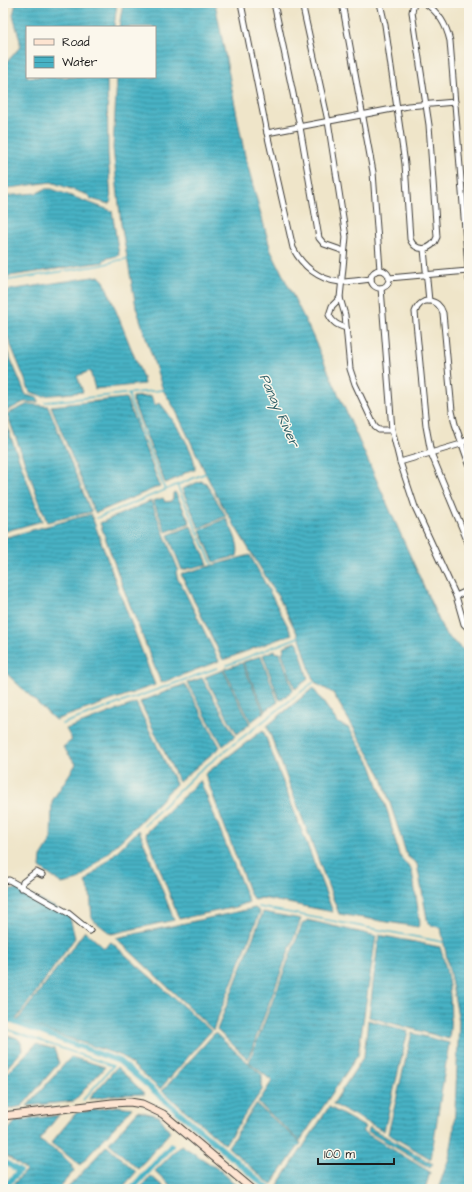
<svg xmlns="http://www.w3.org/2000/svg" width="472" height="1192" viewBox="0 0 472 1192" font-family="'Architects Daughter',sans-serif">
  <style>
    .water { fill: url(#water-rules); stroke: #326770 }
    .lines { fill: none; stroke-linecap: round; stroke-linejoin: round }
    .stream { stroke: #47b2c5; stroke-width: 1.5 }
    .canal { stroke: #47b2c5; stroke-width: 5.5 }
    .minor-casing { stroke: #3c3a36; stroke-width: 7 }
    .secondary-casing { stroke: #3c3a36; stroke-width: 9 }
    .minor { stroke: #fff; stroke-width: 5 }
    .secondary { stroke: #fde4d1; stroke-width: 7 }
    .labels { text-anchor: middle; stroke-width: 3; stroke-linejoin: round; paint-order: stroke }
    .water-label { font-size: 14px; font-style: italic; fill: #2f6068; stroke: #fbf7ec }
  </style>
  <defs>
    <pattern id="water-rules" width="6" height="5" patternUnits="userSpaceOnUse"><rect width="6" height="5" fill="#47b2c5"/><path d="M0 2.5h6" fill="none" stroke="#3a909f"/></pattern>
  </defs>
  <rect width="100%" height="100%" fill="#fbf7ec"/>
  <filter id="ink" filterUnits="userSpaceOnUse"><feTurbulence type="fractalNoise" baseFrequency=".025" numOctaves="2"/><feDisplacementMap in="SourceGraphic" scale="8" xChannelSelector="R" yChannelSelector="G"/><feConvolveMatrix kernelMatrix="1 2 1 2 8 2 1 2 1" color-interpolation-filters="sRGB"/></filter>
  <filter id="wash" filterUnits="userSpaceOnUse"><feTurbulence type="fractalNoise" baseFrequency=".012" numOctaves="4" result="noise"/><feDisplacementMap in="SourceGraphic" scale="16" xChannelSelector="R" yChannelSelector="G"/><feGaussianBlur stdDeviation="0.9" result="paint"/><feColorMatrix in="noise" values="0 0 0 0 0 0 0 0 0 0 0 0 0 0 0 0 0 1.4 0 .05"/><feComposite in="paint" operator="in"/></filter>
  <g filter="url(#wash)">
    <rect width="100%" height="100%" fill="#efe5c9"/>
    <g class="water">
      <path d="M 16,3 L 117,3 L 114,27 L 27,27 L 27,77 L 107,77 L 108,154 L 111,201 L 109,204 L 91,199 L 88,195 L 51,182 L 3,189 L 3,61 L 5,64 L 20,47 L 20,41 L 13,15 Z"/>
      <path d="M 123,3 L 215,3 L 245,156 L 271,251 L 309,328 L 445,634 L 469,655 L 469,1189 L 438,1189 L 449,1158 L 454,1131 L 459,1021 L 441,928 L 428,924 L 417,864 L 407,856 L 381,775 L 333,693 L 317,684 L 312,677 L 301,641 L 280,600 L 216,495 L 175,409 L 163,390 L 136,307 L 121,224 L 113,148 L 117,77 L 155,77 L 155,27 L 119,27 Z"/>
      <path d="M 45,189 L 52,189 L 112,211 L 119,255 L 105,259 L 103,262 L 3,277 L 3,196 L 37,193 Z"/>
      <path d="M 99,276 L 104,281 L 143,378 L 144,384 L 95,389 L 90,371 L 77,376 L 83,392 L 42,396 L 30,392 L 3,326 L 3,291 Z"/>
      <path d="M 3,341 L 26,395 L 38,398 L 38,402 L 24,402 L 3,413 Z"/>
      <path d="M 151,396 L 155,405 L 160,403 C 172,418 196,451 195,470 L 190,470 L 175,479 L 165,483 L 133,402 L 133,397 Z"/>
      <path d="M 126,398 L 160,486 L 96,513 L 94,511 L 51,406 Z"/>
      <path d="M 28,404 L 48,406 L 91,512 L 47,522 L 7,414 Z"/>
      <path d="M 3,416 L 42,521 L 3,532 Z"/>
      <path d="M 201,481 L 206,483 L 226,516 L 199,528 L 182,489 Z"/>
      <path d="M 175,492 L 190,523 L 166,532 L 153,501 L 163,498 L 165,502 L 171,501 L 173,498 L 173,493 Z"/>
      <path d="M 151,501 L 178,569 L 176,572 L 178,580 L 180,582 L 219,661 L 161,683 L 124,590 L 100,523 Z"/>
      <path d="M 91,514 L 119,591 L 155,685 L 55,720 L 3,670 L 3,538 Z"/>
      <path d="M 226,518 C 231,528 241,545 237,556 L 214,562 L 200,530 Z"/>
      <path d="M 191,526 L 208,564 L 182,570 L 168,535 Z"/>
      <path d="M 250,555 L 292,634 L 223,660 L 181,574 Z"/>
      <path d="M 295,642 L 298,643 L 308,679 L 295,689 L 282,653 L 284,650 L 283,647 Z"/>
      <path d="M 275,650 L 276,653 L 280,653 L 293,690 L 281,700 L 279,699 L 263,655 Z"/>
      <path d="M 261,656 L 278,702 L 265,711 L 243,662 Z"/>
      <path d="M 242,663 L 264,712 L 251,722 L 224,669 Z"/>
      <path d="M 223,670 L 250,724 L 237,734 L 205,677 Z"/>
      <path d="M 202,678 L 235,736 L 223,746 L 187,683 Z"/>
      <path d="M 185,684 L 220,747 L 179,782 L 140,702 Z"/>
      <path d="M 313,688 L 338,723 L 349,728 L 371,765 L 388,813 L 399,855 L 412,871 L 420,922 L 418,927 L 339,914 L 267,726 Z"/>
      <path d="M 136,703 L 176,784 L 129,833 L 78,880 L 62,884 L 40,868 L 41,857 L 51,841 L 52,801 L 76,764 L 63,747 L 72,740 L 66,729 Z"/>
      <path d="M 263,730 L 333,912 L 262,898 L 254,900 L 250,894 L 205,774 Z"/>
      <path d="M 200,780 L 249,902 L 236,907 L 179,919 L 146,833 Z"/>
      <path d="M 139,830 L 174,920 L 111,934 L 92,919 L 90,893 L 85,882 Z"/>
      <path d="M 17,889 L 69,914 L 75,938 L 15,1021 L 3,1017 L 3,891 Z"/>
      <path d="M 255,908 L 260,912 L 213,1030 L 116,938 Z"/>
      <path d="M 263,912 L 301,919 L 248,1059 L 217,1030 Z"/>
      <path d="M 307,920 L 376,936 L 358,1055 L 300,1141 L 258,1103 L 272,1081 L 249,1062 L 303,922 L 305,923 Z"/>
      <path d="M 85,931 L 104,948 L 111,942 L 211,1031 L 160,1089 L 122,1056 L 17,1021 Z"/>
      <path d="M 379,935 L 440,947 C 450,977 453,1008 449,1039 L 369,1017 Z"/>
      <path d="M 368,1020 L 408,1031 L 384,1131 L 333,1104 L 364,1056 Z"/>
      <path d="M 215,1033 L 262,1075 L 262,1090 L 225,1144 L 162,1091 Z"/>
      <path d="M 412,1033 L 449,1043 L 431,1159 L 388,1134 Z"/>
      <path d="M 6,1035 C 18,1038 22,1038 22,1051 L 3,1072 L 3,1038 Z"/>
      <path d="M 36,1044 L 54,1049 L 59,1063 L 22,1106 L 3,1110 L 3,1077 Z"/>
      <path d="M 71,1057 L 105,1067 L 74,1101 L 27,1106 Z"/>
      <path d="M 117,1067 L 145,1094 L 114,1095 L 89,1099 Z"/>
      <path d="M 256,1104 L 301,1143 L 271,1185 L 228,1147 Z"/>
      <path d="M 117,1106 L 132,1108 L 80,1165 L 51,1143 L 76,1113 Z"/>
      <path d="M 329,1107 L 365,1127 L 362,1131 L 430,1172 L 425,1189 L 283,1189 L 278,1185 Z"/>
      <path d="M 138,1111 L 159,1116 L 170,1132 L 138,1169 L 109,1143 Z"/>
      <path d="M 59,1115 L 39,1140 C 50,1148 70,1157 74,1171 L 58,1189 L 9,1189 L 26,1170 L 3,1153 L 3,1136 L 16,1121 Z"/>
      <path d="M 369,1127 L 433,1164 L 430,1168 L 367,1131 Z"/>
      <path d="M 107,1145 L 136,1172 L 121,1189 L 67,1189 Z"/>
      <path d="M 181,1145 L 221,1171 L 240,1189 L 174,1189 L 155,1171 Z"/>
      <path d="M 151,1176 L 166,1189 L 140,1189 Z"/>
    </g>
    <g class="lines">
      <g class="stream">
        <path d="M 3,281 L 102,265 L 119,260 L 128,259"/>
        <path d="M 129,394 L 130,402 L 165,490"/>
        <path d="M 45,402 L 163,390"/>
        <path d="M 177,485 L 212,564"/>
        <path d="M 97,518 L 206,473"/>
        <path d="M 227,665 L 299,637"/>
        <path d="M 62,724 L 217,668"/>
        <path d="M 144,825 L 198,772 L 315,681"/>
        <path d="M 259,907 L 443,942"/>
        <path d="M 3,1028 L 113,1066 L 83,1100"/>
      </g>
      <g class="canal">
        <path d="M 3,1018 L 119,1061 L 269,1189"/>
        <path d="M 3,1161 L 19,1171 L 3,1189"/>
        <path d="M 132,1189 L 171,1146"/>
      </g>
    </g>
  </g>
  <g filter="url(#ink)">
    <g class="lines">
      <g class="minor-casing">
        <g id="minor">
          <path d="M 241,3 L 267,133 L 293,248 C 302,266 319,280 340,282 C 350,282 361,280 371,279"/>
          <path d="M 274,3 L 300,127 L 319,238 L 324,244 L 344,251"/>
          <path d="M 302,3 L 328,121 L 346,237 L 340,298 L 345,315 L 350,369 L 355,384 L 375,427 L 379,430 L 392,430"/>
          <path d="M 342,3 L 373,172 L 380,270"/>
          <path d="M 380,3 L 385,25 L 405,164 L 410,239 C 416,253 432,251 437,237 L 429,125 L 412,12 L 414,3"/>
          <path d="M 425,3 C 439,13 446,24 450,41 L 469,280"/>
          <path d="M 267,133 L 408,106 L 455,102"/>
          <path d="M 424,249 L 429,301"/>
          <circle cx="380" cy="279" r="9"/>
          <path d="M 389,278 L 468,271"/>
          <path d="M 381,288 L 392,430 L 400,462 L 415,507 L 456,596 L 464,624 L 469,629"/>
          <path d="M 340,298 L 332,306 L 329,315 C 333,323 337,325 346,328"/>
          <path d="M 400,462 L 461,444 L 469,438"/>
          <path d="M 469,464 L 455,424 L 452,411 L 443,313 C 438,298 421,296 415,312 L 426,426 L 431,453 L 469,545"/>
          <path d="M 456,596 L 469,590"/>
          <path d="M 3,881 L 9,880 L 68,913 L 90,931"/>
          <path d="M 21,888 L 23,882 L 36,872 L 42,875"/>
        </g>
      </g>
      <g class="secondary-casing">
        <path id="secondary" d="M 3,1116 L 112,1103 L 130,1102 L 142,1104 L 163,1114 L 252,1189"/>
      </g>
      <use href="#minor" class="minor"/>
      <use href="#secondary" class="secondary"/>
    </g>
  </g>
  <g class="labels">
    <g class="water-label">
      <text transform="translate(280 410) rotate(66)" y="5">Panay River</text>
    </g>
  </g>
  <rect width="472" height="1192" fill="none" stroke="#fbf7ec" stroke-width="16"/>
  <rect x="26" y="26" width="130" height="52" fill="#fbf7ec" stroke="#a29f99"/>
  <rect x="34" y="39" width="20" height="6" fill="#fde4d1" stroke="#a29f99"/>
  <text x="62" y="46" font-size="12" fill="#1c1c1c">Road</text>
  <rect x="34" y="56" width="20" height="12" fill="url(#water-rules)" stroke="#a29f99"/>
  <text x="62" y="66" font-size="12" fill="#1c1c1c">Water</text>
  <path d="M318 1158v6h76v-6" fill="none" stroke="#1c1c1c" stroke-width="2"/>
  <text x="324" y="1158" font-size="12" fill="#1c1c1c" stroke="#fbf7ec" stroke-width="3" paint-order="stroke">100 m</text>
</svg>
